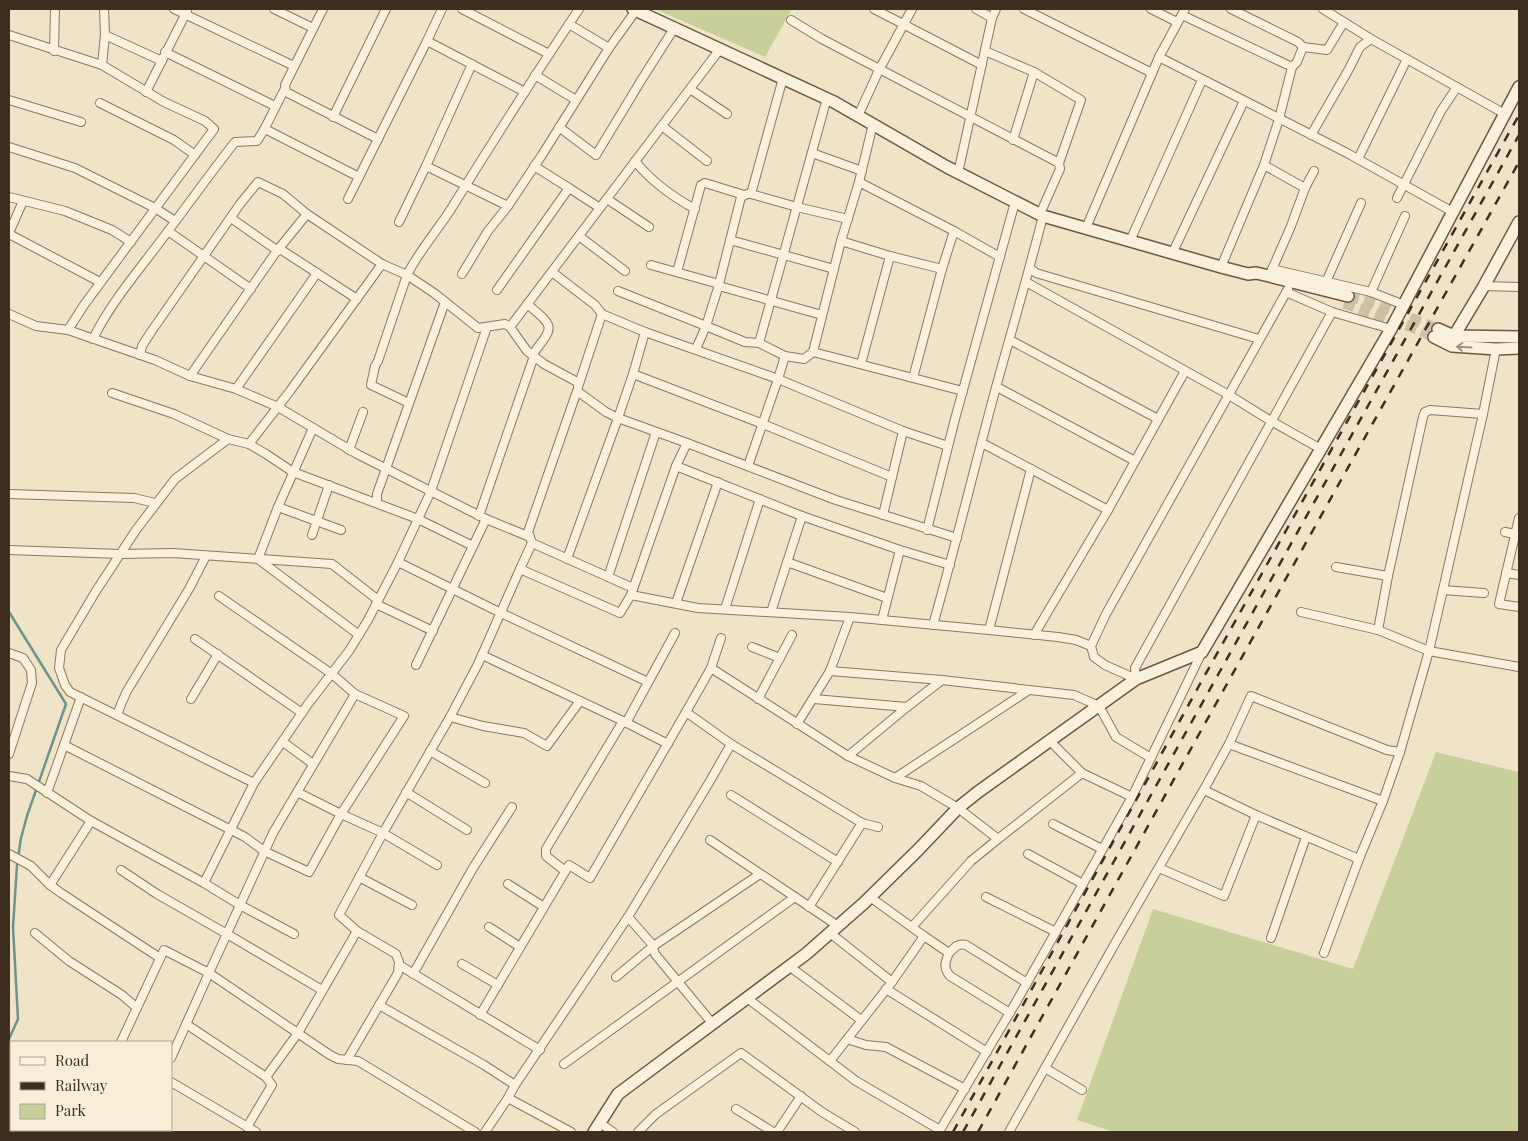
<svg xmlns="http://www.w3.org/2000/svg" width="1528" height="1141" viewBox="0 0 1528 1141" font-family="'Playfair Display',serif">
  <style>
    .green { fill: #c9cf9b }
    .lines { fill: none; stroke-linecap: round; stroke-linejoin: round }
    .stream { stroke: #6f938a; stroke-width: 2.5 }
    .secondary-tunnel { stroke: #ccc0a6; stroke-width: 11; stroke-dasharray: 11 5.5; stroke-linecap: butt }
    .street-casing { stroke: #8d765c; stroke-width: 10 }
    .secondary-casing { stroke: #6f573f; stroke-width: 14 }
    .street { stroke: #faf1dc; stroke-width: 8 }
    .secondary { stroke: #faf1dc; stroke-width: 11 }
    .rail { stroke: #3d2e20; stroke-width: 2.5; stroke-dasharray: 9 9; stroke-linecap: butt }
    .oneway { stroke: #9c907e }
  </style>
  <rect width="100%" height="100%" fill="#f0e4c8"/>
  <g class="green">
    <path d="M 655,9 L 792,9 L 765,57 Z"/>
    <path d="M 1436,752 L 1519,772 L 1519,1132 L 1114,1132 L 1077,1120 L 1153,909 L 1353,969 Z"/>
  </g>
  <g class="lines">
    <path class="stream" d="M 9,612 L 66,704 L 27,816 L 21,838 L 17,865 L 13,927 L 18,1019 L 9,1039"/>
    <g class="secondary-tunnel">
      <path d="M 1348,296 L 1367,301 L 1438,329"/>
      <path d="M 1344,303 L 1417,329 L 1434,337"/>
    </g>
    <g class="street-casing">
      <g id="street">
        <path d="M 174,9 L 294,66"/>
        <path d="M 274,9 L 313,28"/>
        <path d="M 323,9 L 285,85 L 286,92 L 378,139"/>
        <path d="M 442,9 L 427,41 L 525,92"/>
        <path d="M 462,9 L 549,54"/>
        <path d="M 874,9 L 982,65"/>
        <path d="M 976,9 L 992,18"/>
        <path d="M 1024,9 L 1152,73"/>
        <path d="M 1151,9 L 1177,22"/>
        <path d="M 1231,9 L 1298,42 L 1303,47 L 1327,50 L 1344,22"/>
        <path d="M 1323,9 L 1371,39 L 1505,114"/>
        <path d="M 1182,15 L 1292,67"/>
        <path d="M 791,20 L 822,39 L 1059,163 L 1060,169 L 1040,214"/>
        <path d="M 569,24 L 609,48"/>
        <path d="M 9,35 L 102,65"/>
        <path d="M 105,35 L 162,61"/>
        <path d="M 1303,47 L 1297,62 L 1292,67 L 1279,119 L 1264,165 L 1305,188"/>
        <path d="M 54,51 L 55,9"/>
        <path d="M 985,51 L 1034,72 L 1081,100 L 1059,163"/>
        <path d="M 165,52 L 275,106"/>
        <path d="M 1159,57 L 1347,153 L 1453,212"/>
        <path d="M 535,75 L 576,100"/>
        <path d="M 690,89 L 727,114"/>
        <path d="M 146,92 L 187,11"/>
        <path d="M 9,100 L 81,122"/>
        <path d="M 100,103 L 174,140 L 195,155"/>
        <path d="M 858,116 L 879,70 L 912,9"/>
        <path d="M 333,117 L 386,9"/>
        <path d="M 662,126 L 707,161"/>
        <path d="M 559,127 L 596,155 L 642,79 L 675,27"/>
        <path d="M 265,129 L 359,177 L 427,41"/>
        <path d="M 1311,135 L 1349,69 L 1360,47 L 1371,39"/>
        <path d="M 1013,140 L 1034,72"/>
        <path d="M 9,147 L 75,168 L 155,208 L 175,221"/>
        <path d="M 812,153 L 862,171"/>
        <path d="M 1358,159 L 1407,59"/>
        <path d="M 635,161 C 651,181 673,197 695,209"/>
        <path d="M 426,166 L 508,206"/>
        <path d="M 958,173 L 992,18 L 996,9"/>
        <path d="M 859,182 L 873,124"/>
        <path d="M 569,188 L 600,208"/>
        <path d="M 751,194 L 783,78"/>
        <path d="M 9,197 L 65,211 L 112,230 L 131,242"/>
        <path d="M 1397,198 L 1441,111 L 1457,87"/>
        <path d="M 348,199 L 359,177"/>
        <path d="M 607,199 L 649,227"/>
        <path d="M 231,218 L 278,251"/>
        <path d="M 399,222 L 426,166 L 472,64"/>
        <path d="M 1086,228 L 1159,57 L 1185,9"/>
        <path d="M 168,231 L 251,289"/>
        <path d="M 9,233 L 23,201"/>
        <path d="M 9,234 L 100,282"/>
        <path d="M 579,236 L 625,271"/>
        <path d="M 730,240 L 834,269"/>
        <path d="M 841,241 L 859,182 L 954,231"/>
        <path d="M 1130,241 L 1202,80"/>
        <path d="M 280,249 L 357,299"/>
        <path d="M 1172,254 L 1244,101"/>
        <path d="M 651,265 L 719,284"/>
        <path d="M 1221,267 L 1264,165"/>
        <path d="M 1030,268 L 1036,273 L 1259,339"/>
        <path d="M 942,269 L 954,231 L 1000,257"/>
        <path d="M 1272,269 L 1371,292 L 1404,305"/>
        <path d="M 552,272 L 595,305 L 602,314"/>
        <path d="M 677,272 L 701,185 L 705,183 L 744,195"/>
        <path d="M 1271,272 L 1291,226 L 1305,188 L 1314,171"/>
        <path d="M 462,274 L 488,231 L 508,206 L 542,155 L 609,48 L 637,9"/>
        <path d="M 1026,282 L 1229,395 L 1271,421 L 1321,449"/>
        <path d="M 1326,282 L 1361,203"/>
        <path d="M 719,286 L 822,315"/>
        <path d="M 1484,286 L 1519,287"/>
        <path d="M 497,290 L 569,188 L 534,166"/>
        <path d="M 618,291 L 706,326 L 696,349"/>
        <path d="M 1286,292 L 1332,312 L 1391,329"/>
        <path d="M 1371,292 L 1405,216"/>
        <path d="M 527,304 C 556,328 554,326 532,355"/>
        <path d="M 9,314 L 36,326 L 68,330 L 155,360 L 190,376 L 236,389 L 278,407 L 357,454 L 486,519 L 530,537"/>
        <path d="M 510,327 L 505,324 L 478,328 L 434,293 L 407,275 C 419,251 437,231 451,209 C 493,141 535,75 579,9"/>
        <path d="M 68,330 L 84,305 L 214,129 L 205,121 L 164,102 L 102,65 L 105,35 L 104,9"/>
        <path d="M 93,339 C 109,306 134,276 156,247 C 183,212 208,176 235,142 L 257,141 C 268,125 275,106 285,89"/>
        <path d="M 1010,340 L 1158,419"/>
        <path d="M 759,343 L 745,342 L 706,326 L 718,288 L 741,197 L 747,194 L 751,194 L 797,207 L 848,219"/>
        <path d="M 813,352 L 804,359 L 785,356 L 778,379 L 645,332 L 633,374 L 763,424 L 892,477"/>
        <path d="M 140,355 L 142,346 L 151,332 L 240,204 L 258,182 L 283,194 L 307,214 L 382,264"/>
        <path d="M 785,356 L 759,343 L 827,98"/>
        <path d="M 861,364 L 890,256"/>
        <path d="M 633,374 L 618,418 L 687,443"/>
        <path d="M 190,376 L 276,252 L 307,214"/>
        <path d="M 913,378 L 942,269 L 890,256 L 841,241 L 813,352 L 963,391"/>
        <path d="M 579,383 L 544,364 L 527,351 L 510,327 L 720,49"/>
        <path d="M 578,387 L 602,314 L 645,332"/>
        <path d="M 997,387 L 1135,461"/>
        <path d="M 236,389 L 317,273"/>
        <path d="M 112,393 L 174,414 L 228,439"/>
        <path d="M 982,443 L 1108,510"/>
        <path d="M 249,444 L 290,391 L 382,264 L 407,275 L 378,361 L 375,366 L 371,385 L 409,403"/>
        <path d="M 349,450 L 363,412"/>
        <path d="M 676,466 L 687,443 L 836,500 L 957,538"/>
        <path d="M 748,466 L 778,379 L 903,431"/>
        <path d="M 9,494 L 134,498 L 155,503"/>
        <path d="M 377,503 L 377,494 L 445,302"/>
        <path d="M 278,507 L 341,530"/>
        <path d="M 883,515 L 903,431 L 948,446"/>
        <path d="M 479,516 L 534,356"/>
        <path d="M 802,516 L 900,550 L 950,565"/>
        <path d="M 1519,518 L 1499,604 L 1519,607"/>
        <path d="M 927,530 L 955,419 L 1015,202"/>
        <path d="M 1505,532 L 1519,535"/>
        <path d="M 312,535 L 329,485"/>
        <path d="M 532,543 L 528,532 L 577,391 L 606,412 L 618,418 L 567,559"/>
        <path d="M 9,550 L 120,554 L 173,553 L 332,564 L 378,600"/>
        <path d="M 258,559 L 278,507 L 313,428"/>
        <path d="M 258,559 L 359,635"/>
        <path d="M 398,562 L 501,613 L 648,682"/>
        <path d="M 787,562 L 887,598"/>
        <path d="M 1336,567 L 1388,576"/>
        <path d="M 520,569 L 532,543 L 633,588"/>
        <path d="M 1506,573 L 1519,575"/>
        <path d="M 608,577 L 656,432"/>
        <path d="M 1443,590 L 1484,593"/>
        <path d="M 631,595 L 676,466 L 802,516 L 771,612"/>
        <path d="M 219,596 L 332,674 L 355,694"/>
        <path d="M 676,603 L 718,482"/>
        <path d="M 376,604 L 433,631"/>
        <path d="M 725,609 L 760,499"/>
        <path d="M 1301,612 L 1378,630 L 1429,651 L 1519,667"/>
        <path d="M 882,620 L 900,550"/>
        <path d="M 933,625 C 955,548 974,469 995,391 C 1011,333 1028,275 1043,216"/>
        <path d="M 989,630 L 1031,469"/>
        <path d="M 1378,630 L 1388,576 L 1423,417 L 1425,412 L 1430,410 L 1483,414"/>
        <path d="M 1034,635 L 1108,510 L 1185,371"/>
        <path d="M 195,639 L 302,713"/>
        <path d="M 1091,646 L 1106,614 L 1288,289"/>
        <path d="M 752,647 L 780,658"/>
        <path d="M 9,653 L 23,658 L 31,670 L 32,683 L 9,754"/>
        <path d="M 482,655 L 623,721"/>
        <path d="M 416,665 L 486,519"/>
        <path d="M 711,668 L 721,638"/>
        <path d="M 830,671 L 850,617"/>
        <path d="M 191,699 L 218,654"/>
        <path d="M 758,699 L 792,635"/>
        <path d="M 814,699 L 907,707 L 942,680"/>
        <path d="M 686,712 L 711,668 L 848,756 L 895,778 L 921,786 L 958,808 L 998,839 L 971,861 L 912,927"/>
        <path d="M 117,715 L 122,702 L 127,691 L 189,589 L 206,556"/>
        <path d="M 450,717 L 483,726 L 524,733 L 547,746 L 580,701"/>
        <path d="M 626,723 L 675,633"/>
        <path d="M 797,724 L 830,671 L 942,680 L 1074,695 L 1099,706 L 1116,737 L 1151,758"/>
        <path d="M 283,742 L 313,764"/>
        <path d="M 731,744 L 862,823 L 809,907"/>
        <path d="M 1229,744 L 1383,801"/>
        <path d="M 64,745 L 245,837 L 264,851 L 309,872 L 341,814 L 297,792"/>
        <path d="M 430,751 L 485,783"/>
        <path d="M 1400,752 L 1429,651 L 1483,414 L 1496,349"/>
        <path d="M 848,756 L 907,707"/>
        <path d="M 9,776 L 27,779 L 91,821 L 204,883 L 240,905 L 294,934"/>
        <path d="M 895,778 L 1029,690"/>
        <path d="M 254,783 L 70,692 L 65,685 L 59,668 L 61,650 L 96,591 L 136,530 L 175,479 L 228,439 L 249,444 L 266,454 L 293,472 L 418,519 L 473,546"/>
        <path d="M 1204,790 L 1256,815 L 1359,859"/>
        <path d="M 406,792 L 467,830"/>
        <path d="M 47,793 L 81,697"/>
        <path d="M 731,795 L 838,862"/>
        <path d="M 1132,797 L 1202,652"/>
        <path d="M 862,823 L 878,827"/>
        <path d="M 1053,824 L 1102,849"/>
        <path d="M 998,839 L 1082,773 L 1050,741"/>
        <path d="M 710,840 L 795,897"/>
        <path d="M 9,854 L 31,866 L 50,885 L 61,893 L 160,958"/>
        <path d="M 1028,854 L 1083,884"/>
        <path d="M 437,865 L 383,833 L 450,717 L 478,664 L 520,569 L 620,613 L 631,595 L 698,608 L 850,617 L 989,630 L 1058,637 L 1076,640 L 1091,646 L 1094,657 L 1105,665 L 1136,679 L 1135,668 L 1332,312"/>
        <path d="M 1159,868 L 1224,896 L 1256,815"/>
        <path d="M 121,870 L 157,894 L 227,934 L 322,990"/>
        <path d="M 565,871 L 546,856 L 546,849 L 623,721 L 668,744"/>
        <path d="M 359,877 L 412,905"/>
        <path d="M 204,883 L 254,783 L 308,704 L 349,651 L 368,620 L 398,562 L 431,491 L 487,327"/>
        <path d="M 508,884 L 544,907"/>
        <path d="M 50,885 L 91,821"/>
        <path d="M 986,897 L 1056,932"/>
        <path d="M 489,927 L 520,947"/>
        <path d="M 35,933 L 69,961 L 122,995 L 137,1008"/>
        <path d="M 830,933 L 892,982"/>
        <path d="M 924,936 L 949,953 C 945,962 943,968 950,976 L 1010,1013"/>
        <path d="M 1271,938 L 1306,837"/>
        <path d="M 949,953 C 955,947 958,943 966,945 L 1027,983"/>
        <path d="M 462,964 L 498,985"/>
        <path d="M 399,965 L 540,1050"/>
        <path d="M 789,966 L 861,1020"/>
        <path d="M 413,974 L 473,868 L 512,807"/>
        <path d="M 616,977 L 652,947 L 760,874"/>
        <path d="M 886,989 L 987,1052"/>
        <path d="M 747,998 L 856,1081 L 940,1130 L 939,1132"/>
        <path d="M 379,1005 L 484,1065 L 515,1085 L 508,1098 L 571,1132"/>
        <path d="M 480,1015 L 569,865 L 590,878 L 686,712 L 731,744 L 710,781 L 628,917"/>
        <path d="M 186,1024 L 266,1077 L 298,1033 L 357,931"/>
        <path d="M 847,1039 L 866,1045 L 886,1047 L 965,1089"/>
        <path d="M 121,1042 L 164,950 L 209,973 L 273,833 L 355,694 L 404,716 L 341,814 L 383,833 L 339,915 L 357,931 L 396,954 L 399,962 L 398,973 L 347,1060"/>
        <path d="M 171,1058 L 209,973 L 330,1055 L 338,1059 L 358,1061 L 475,1132"/>
        <path d="M 830,1061 L 892,982 L 924,936 L 870,897"/>
        <path d="M 564,1064 L 795,897 L 838,926"/>
        <path d="M 1045,1068 L 1082,1090"/>
        <path d="M 171,1082 L 256,1132"/>
        <path d="M 515,1085 L 628,917 L 651,943 L 655,954 L 712,1023"/>
        <path d="M 9,1086 L 11,1086"/>
        <path d="M 736,1109 L 773,1132"/>
        <path d="M 600,1123 L 613,1132"/>
        <path d="M 247,1127 L 272,1085 L 266,1077"/>
        <path d="M 145,1130 L 149,1132"/>
        <path d="M 940,1130 L 1015,1004 L 1132,797 L 1082,773"/>
        <path d="M 485,1132 L 508,1098"/>
        <path d="M 638,1132 L 656,1114 L 741,1053 L 822,1112 L 855,1132"/>
        <path d="M 777,1132 L 801,1096"/>
        <path d="M 1009,1132 L 1113,947 L 1207,784 L 1229,744 L 1251,696 L 1387,750 L 1400,752 L 1383,801 L 1359,859 L 1324,953"/>
      </g>
    </g>
    <g class="secondary-casing">
      <g id="secondary">
        <path d="M 633,9 L 834,102 L 947,167 L 1043,216 L 1221,267 L 1248,274 L 1256,273 L 1269,276 L 1348,296"/>
        <path d="M 1438,329 L 1454,336 L 1519,337"/>
        <path d="M 1454,336 L 1484,286 L 1519,222"/>
        <path d="M 1434,337 L 1452,346 L 1496,349 L 1519,348"/>
        <path d="M 594,1132 L 618,1094 L 806,954 L 864,903 L 918,850 L 958,808 L 978,792 L 1136,679 L 1202,652 L 1391,329 L 1519,87"/>
      </g>
    </g>
    <use href="#street" class="street"/>
    <use href="#secondary" class="secondary"/>
    <g class="rail">
      <path d="M 953,1132 L 1205,675 L 1519,115"/>
      <path d="M 963,1132 L 1519,135"/>
      <path d="M 978,1132 L 1223,691 L 1519,162"/>
    </g>
  </g>
  <defs><path id="oneway-shaft" d="M-6 0H5M1.5-3L5.5 0L1.5 3" fill="none" stroke-width="1.6" stroke-linecap="round" stroke-linejoin="round" transform="scale(1.25)"/></defs>
  <use class="oneway" href="#oneway-shaft" transform="translate(1464 347) rotate(-177)"/>
  <rect width="1528" height="1141" fill="none" stroke="#3d2e20" stroke-width="20"/>
  <rect x="10" y="1041" width="162" height="90" fill="#f7eed8" stroke="#ada18e"/>
  <rect x="20" y="1057" width="25" height="8" fill="#faf1dc" stroke="#ada18e"/>
  <text x="55" y="1066" font-size="15" fill="#3d2e20">Road</text>
  <rect x="20" y="1082" width="25" height="8" fill="#3d2e20" stroke="#ada18e"/>
  <text x="55" y="1091" font-size="15" fill="#3d2e20">Railway</text>
  <rect x="20" y="1104" width="25" height="15" fill="#c9cf9b" stroke="#ada18e"/>
  <text x="55" y="1116" font-size="15" fill="#3d2e20">Park</text>
</svg>
